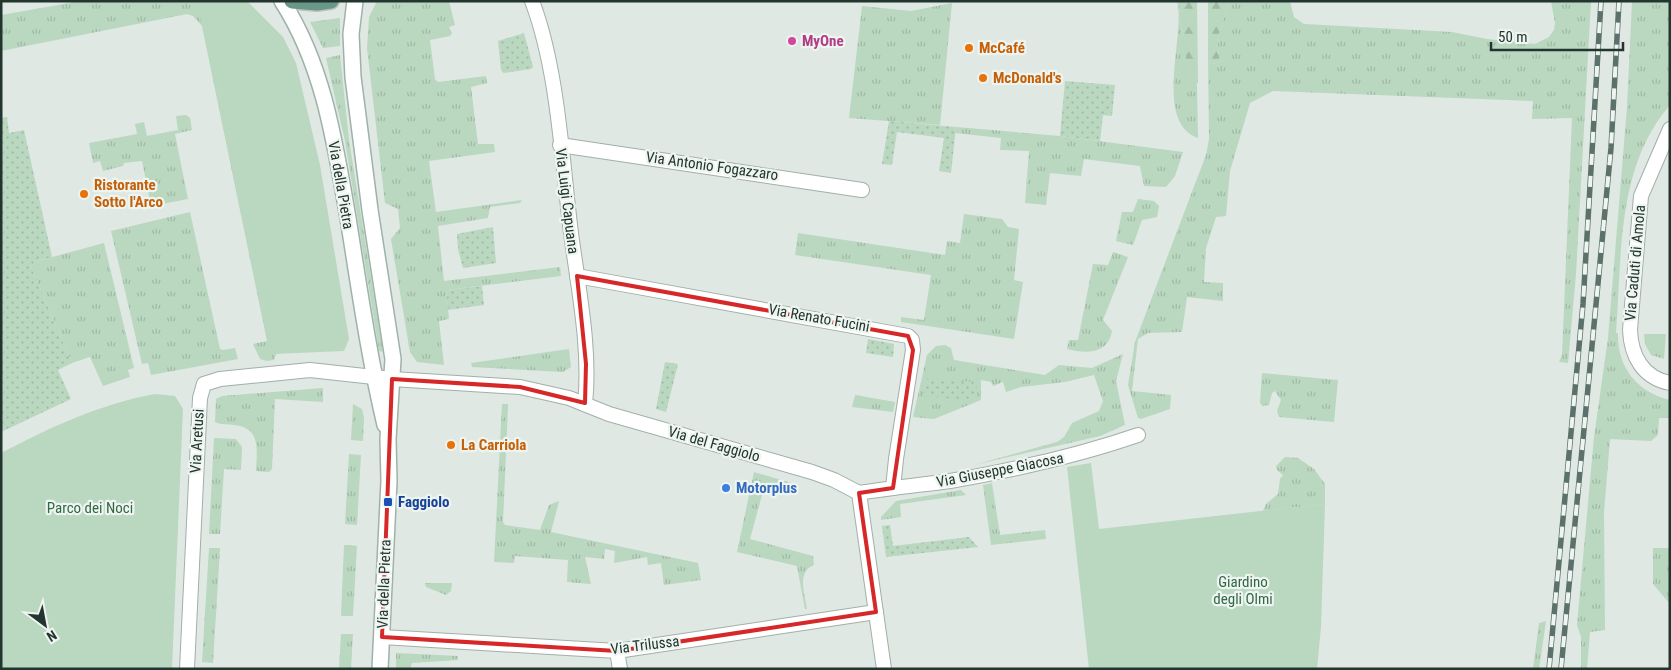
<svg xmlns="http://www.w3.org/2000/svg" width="1671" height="670" viewBox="0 0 1671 670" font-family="'Roboto Condensed',sans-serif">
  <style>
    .grass { fill: url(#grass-tufts) }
    .forest { fill: url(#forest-firs) }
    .park { fill: #bad7c0 }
    .garden { fill: url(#garden-dots) }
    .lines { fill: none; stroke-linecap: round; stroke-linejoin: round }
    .street-casing { stroke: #a3afa9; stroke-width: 16 }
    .secondary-casing { stroke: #9fb2aa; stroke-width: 18 }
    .primary-casing { stroke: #bdc2c1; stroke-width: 18 }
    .street { stroke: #fff; stroke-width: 14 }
    .secondary { stroke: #fff; stroke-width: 15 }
    .primary { stroke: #69988a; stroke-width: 15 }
    .rail-casing { stroke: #5c716b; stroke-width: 5.5 }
    .rail { stroke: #eef5f1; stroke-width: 4; stroke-dasharray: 11; stroke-linecap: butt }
    .marked { fill: none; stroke: #d62828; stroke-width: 4; stroke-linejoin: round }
    .hotel-dot { fill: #d1479c; stroke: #eef5f1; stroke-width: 2 }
    .food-dot { fill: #e8710a; stroke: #eef5f1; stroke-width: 2 }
    .shop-dot { fill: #3f7fe0; stroke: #eef5f1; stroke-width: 2 }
    .transit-dot { fill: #1a4fb4; stroke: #eef5f1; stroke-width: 2 }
    .labels { text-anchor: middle; stroke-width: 4.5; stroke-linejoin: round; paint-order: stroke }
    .hotel-label { font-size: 15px; font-weight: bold; fill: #b23c85; stroke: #eef5f1; text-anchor: start }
    .food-label { font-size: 15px; font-weight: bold; fill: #c56008; stroke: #eef5f1; text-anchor: start }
    .street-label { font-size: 15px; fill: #22352f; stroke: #eef5f1 }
    .shop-label { font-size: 15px; font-weight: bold; fill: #366cbe; stroke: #eef5f1; text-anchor: start }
    .transit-label { font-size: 15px; font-weight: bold; fill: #164399; stroke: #eef5f1; text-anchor: start }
    .park-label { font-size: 15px; fill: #326744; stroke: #eef5f1 }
  </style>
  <defs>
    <pattern id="grass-tufts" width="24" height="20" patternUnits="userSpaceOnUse" patternTransform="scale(1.25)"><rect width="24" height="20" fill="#bad7c0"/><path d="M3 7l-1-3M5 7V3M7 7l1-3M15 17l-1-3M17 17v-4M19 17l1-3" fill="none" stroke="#a0b9a5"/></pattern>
    <pattern id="forest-firs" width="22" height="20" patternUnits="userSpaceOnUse" patternTransform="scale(1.25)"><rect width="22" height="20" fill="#bad7c0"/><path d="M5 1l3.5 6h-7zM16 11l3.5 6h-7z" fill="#a0b9a5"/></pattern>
    <pattern id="garden-dots" width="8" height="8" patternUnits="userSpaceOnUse" patternTransform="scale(1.25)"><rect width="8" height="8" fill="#bad7c0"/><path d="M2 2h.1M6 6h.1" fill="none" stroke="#a0b9a5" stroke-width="1.8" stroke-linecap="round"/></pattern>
  </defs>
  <rect width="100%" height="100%" fill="#dfe8e3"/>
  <g class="grass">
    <path d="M 81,1 L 211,1 L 293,352 L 276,354 L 274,360 L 267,361 L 260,359 L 253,344 L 267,341 L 202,26 L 193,16 L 187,14 L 1,51 L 1,15 Z"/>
    <path d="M 377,1 L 449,1 L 455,25 L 449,27 L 452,33 L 450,36 L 430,40 L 435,79 L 438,82 L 486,76 L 487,83 L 471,87 L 478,144 L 494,144 L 495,152 L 429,161 L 436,212 L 522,200 L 520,203 L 490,207 L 488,218 L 438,226 L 444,281 L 560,267 L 561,276 L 446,290 L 449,319 L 439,321 L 444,365 L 417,362 L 410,352 L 391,239 L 400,228 L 398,209 L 385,203 L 367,48 L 369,17 Z"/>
    <path d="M 1177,1 L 1180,1 L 1179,18 L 1197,86 L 1198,138 C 1153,122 1186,34 1177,1 Z"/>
    <path d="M 1229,1 L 1290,1 L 1294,17 L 1304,24 L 1452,32 L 1487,39 L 1535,44 L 1549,37 L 1554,30 L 1555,23 L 1551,1 L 1591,1 L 1576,274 L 1568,363 L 1559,362 L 1562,355 L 1572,118 L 1532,119 L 1533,101 L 1273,91 L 1250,103 L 1230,171 L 1226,216 L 1216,217 L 1206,248 L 1204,282 L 1223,283 L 1223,301 L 1187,297 L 1182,332 L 1148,333 L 1138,339 L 1132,391 L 1171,395 L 1170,409 L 1141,419 L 1138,418 L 1128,385 L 1135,342 L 1206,155 L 1209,139 L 1208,57 L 1212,64 L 1220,62 L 1217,41 Z"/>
    <path d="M 1632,1 L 1670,1 L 1670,105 C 1616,167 1622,256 1616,333 L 1618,333 C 1617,367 1637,392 1670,400 L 1670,418 L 1659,418 L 1658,435 L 1651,441 L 1610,439 L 1604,513 L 1605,630 L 1590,632 L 1587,669 L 1581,669 L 1581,637 L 1577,625 L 1594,437 L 1608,338 L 1627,107 Z"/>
    <path d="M 952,3 L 940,125 L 849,118 L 862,6 L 911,11 Z"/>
    <path d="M 340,18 L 340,46 L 323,48 L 310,22 Z"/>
    <path d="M 340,55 L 349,140 L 383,352 L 379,351 L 345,141 L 326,58 Z"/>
    <path d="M 186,115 L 190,118 L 192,130 L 175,134 L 188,199 L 151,206 L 142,161 L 124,163 L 123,166 L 103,171 L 100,161 L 93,163 L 89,143 L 137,134 L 135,124 L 144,122 L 147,136 L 178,130 L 176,116 Z"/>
    <path d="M 956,127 L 1060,136 L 1183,152 L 1175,176 L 1166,187 L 1144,186 L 1140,166 L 1084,159 L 1081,176 L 1050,173 L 1046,205 L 1025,203 L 1029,151 L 1000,150 L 1001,138 L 955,133 Z"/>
    <path d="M 1138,199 L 1154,201 L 1159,206 L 1157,217 L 1142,220 L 1133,245 L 1116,241 L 1122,212 L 1133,212 Z"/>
    <path d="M 190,212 L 220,349 L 223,350 L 235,348 L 238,359 L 151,375 L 148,363 L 142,364 L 111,231 Z"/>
    <path d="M 964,214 L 1002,219 L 1008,227 L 1019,229 L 1014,280 L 1023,282 L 1014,339 L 901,322 L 901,317 L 924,320 L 931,275 L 795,255 L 798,233 L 945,255 L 947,241 L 960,243 Z"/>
    <path d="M 104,243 L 134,368 L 128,370 L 130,377 L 103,386 L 90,357 L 72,363 L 31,267 L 34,262 Z"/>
    <path d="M 1113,252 L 1128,257 L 1103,320 L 1112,331 C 1108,354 1087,354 1067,349 L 1069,340 L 1078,340 L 1093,264 L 1108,265 Z"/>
    <path d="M 1644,334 L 1666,334 L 1664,359 L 1651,355 L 1645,344 Z"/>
    <path d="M 945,345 L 951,348 L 954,360 L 1045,375 L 1059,365 L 1092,368 L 1123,354 L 1116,381 L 1125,425 L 1100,436 L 974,465 L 1057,442 L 1064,437 L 1072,423 L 1099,411 L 1103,401 L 1094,375 L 1065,382 L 1021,387 L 1006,392 L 1003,382 L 993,386 L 991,382 L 981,380 L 981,400 L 934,419 L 913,417 L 927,355 L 936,346 Z"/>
    <path d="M 569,349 L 571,367 L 563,372 L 472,367 L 471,363 Z"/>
    <path d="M 1262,373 L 1338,380 L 1334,422 L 1279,417 L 1277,411 L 1281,400 L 1275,391 L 1272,393 L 1269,405 L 1263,406 L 1260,403 Z"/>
    <path d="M 323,388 L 323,402 L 275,399 L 272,469 L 269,472 L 256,471 C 257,450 261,427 234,425 C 228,424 220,425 215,422 L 216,399 L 222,396 Z"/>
    <path d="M 855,395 L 895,402 L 893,412 L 852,407 Z"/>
    <path d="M 353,404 L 362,409 L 364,418 L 363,441 L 351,440 Z"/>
    <path d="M 502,404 L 508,404 L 508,407 L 503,522 L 505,525 L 540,530 L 549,505 L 559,501 L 551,532 L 698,563 L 701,580 L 664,585 L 661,563 L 648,565 L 647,557 L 614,563 L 615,551 L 605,549 L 604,559 L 585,557 L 591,584 L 567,582 L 568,560 L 515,556 L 514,563 L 494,562 Z"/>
    <path d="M 214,438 L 236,439 L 242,447 L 241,470 L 224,469 L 220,534 L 209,534 Z"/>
    <path d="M 349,454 L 361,455 L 357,525 L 345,524 Z"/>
    <path d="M 1285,457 L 1298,458 L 1314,469 L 1325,484 L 1325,504 L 1263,511 L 1266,504 L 1278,494 L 1280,479 L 1283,475 L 1277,470 L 1276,466 Z"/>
    <path d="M 754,472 L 798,485 L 796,493 L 765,484 L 750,539 L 813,556 L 814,565 C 796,572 805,594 807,609 L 805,609 L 797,566 L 737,552 Z"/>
    <path d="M 992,483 L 1000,535 L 1045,530 L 1046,539 L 991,545 L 983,485 Z"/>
    <path d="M 961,490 L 966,495 L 900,504 L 901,517 L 881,520 L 881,517 L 896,501 Z"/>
    <path d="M 344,545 L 357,546 L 353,616 L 341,616 Z"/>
    <path d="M 209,548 L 220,548 L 213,663 L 202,662 Z"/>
    <path d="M 1653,548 L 1670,548 L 1670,604 L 1653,584 Z"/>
    <path d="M 425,583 L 452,583 L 451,591 L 446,595 L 426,587 Z"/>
    <path d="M 1546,621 L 1539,669 L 1533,669 L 1539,623 Z"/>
    <path d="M 341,634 L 353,634 L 351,669 L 339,669 Z"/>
    <path d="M 396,653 L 458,656 L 458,660 L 412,663 L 410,669 L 396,669 Z"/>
  </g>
  <g class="forest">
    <path d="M 1180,1 L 1197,1 L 1198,83 L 1195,85 L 1187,69 L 1184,37 L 1179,18 Z"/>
    <path d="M 1208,1 L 1229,1 L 1217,41 L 1220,62 L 1212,64 L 1208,57 Z"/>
  </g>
  <g class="park">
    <path d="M 197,1 L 247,1 L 283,37 L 296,63 L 320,165 L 349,339 L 344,351 L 272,354 L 270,352 Z"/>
    <path d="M 155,394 L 175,396 L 183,409 L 172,669 L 1,669 L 1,453 C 51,427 100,404 155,394 Z"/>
    <path d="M 1091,463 L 1099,529 L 1325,504 L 1321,627 L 1317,669 L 1089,669 L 1067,467 Z"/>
  </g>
  <g class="garden">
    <path d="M 524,33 L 533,67 L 531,69 L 504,73 L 501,70 L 498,41 Z"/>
    <path d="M 1065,81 L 1115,85 L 1112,116 L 1103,115 L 1100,141 L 1060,136 Z"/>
    <path d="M 7,117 L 9,133 L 24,130 L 52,257 L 34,262 L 31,267 L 72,363 L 58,370 L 71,399 L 1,432 L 1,118 Z"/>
    <path d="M 889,121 L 956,127 L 951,173 L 939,171 L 944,138 L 897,132 L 892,165 L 882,164 Z"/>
    <path d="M 493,227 L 496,263 L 463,268 L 458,249 L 457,234 Z"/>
    <path d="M 482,286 L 484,305 L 448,310 L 446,290 Z"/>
    <path d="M 868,339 L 894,344 L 893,357 L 866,353 Z"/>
    <path d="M 665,362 L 678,364 L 666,412 L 656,409 Z"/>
    <path d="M 926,378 L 977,382 L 977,397 L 970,400 L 922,396 Z"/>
    <path d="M 890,525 L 893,546 L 969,537 L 978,547 L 886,557 L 882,526 Z"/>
  </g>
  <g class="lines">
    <g class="street-casing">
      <g id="street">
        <path d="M 532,1 C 558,69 562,161 571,233 C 578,287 591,349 585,404"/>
        <path d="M 1670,129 L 1641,196 L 1630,330 C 1631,356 1643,378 1670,383"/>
        <path d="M 560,145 L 862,190"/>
        <path d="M 577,276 L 908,336 L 912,340 L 913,350 L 896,459 L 893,488"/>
        <path d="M 859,493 C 889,488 920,485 950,481 C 1014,470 1077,456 1138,435"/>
        <path d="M 859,493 L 884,669"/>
        <path d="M 382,637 L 617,651 L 876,612"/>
        <path d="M 617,651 L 620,669"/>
        <path d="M 187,669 L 200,398 L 204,384 L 220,379 L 310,370 L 392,379 L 520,387 L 569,398 L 609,414 L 812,472 L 834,480 L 859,493"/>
      </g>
    </g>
    <g class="secondary-casing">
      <g id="secondary">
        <path d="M 282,1 C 324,66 335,144 348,218 C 359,287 369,357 385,425"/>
        <path d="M 355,1 L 351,34 L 353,77 L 370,210 L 393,359 L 388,439 L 389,481 L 380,669"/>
      </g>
    </g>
    <g class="primary-casing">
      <path id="primary" d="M 292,1 L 317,3 L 331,1"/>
    </g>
    <use href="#street" class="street"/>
    <use href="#secondary" class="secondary"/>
    <use href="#primary" class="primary"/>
    <g class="rail-casing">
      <g id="rail">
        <path d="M 1549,669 L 1583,304 L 1601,1"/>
        <path d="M 1561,669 L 1611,148 L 1619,1"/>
      </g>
    </g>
    <use href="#rail" class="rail"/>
  </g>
  <path class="marked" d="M 577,276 L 908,336 L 913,350 L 893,488 L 859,493 L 876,612 L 617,651 L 382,637 L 392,379 L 520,387 L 585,403 L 586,364 Z"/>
  <circle class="hotel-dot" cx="792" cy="41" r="5"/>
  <g class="food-dot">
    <circle cx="969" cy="48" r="5"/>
    <circle cx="983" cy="78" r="5"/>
    <circle cx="84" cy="194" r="5"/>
    <circle cx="451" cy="445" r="5"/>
  </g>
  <circle class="shop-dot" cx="726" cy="488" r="5"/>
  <rect class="transit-dot" x="383" y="497" width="10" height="10" rx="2.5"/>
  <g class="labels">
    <g class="hotel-label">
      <text x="802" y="46">MyOne</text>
    </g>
    <g class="food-label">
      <text x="979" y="53">McCafé</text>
      <text x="993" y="83">McDonald's</text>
      <text x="94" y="190">Ristorante<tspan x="94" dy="17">Sotto l'Arco</tspan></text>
      <text x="461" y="450">La Carriola</text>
    </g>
    <g class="street-label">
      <text transform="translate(712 166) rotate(8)" y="5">Via Antonio Fogazzaro</text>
      <text transform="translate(341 185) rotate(80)" y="5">Via della Pietra</text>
      <text transform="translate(567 201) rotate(83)" y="5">Via Luigi Capuana</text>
      <text transform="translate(1635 263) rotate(-85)" y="5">Via Caduti di Amola</text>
      <text transform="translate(819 318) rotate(10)" y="5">Via Renato Fucini</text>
      <text transform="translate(197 441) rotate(-87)" y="5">Via Aretusi</text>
      <text transform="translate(714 444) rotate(16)" y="5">Via del Faggiolo</text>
      <text transform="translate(1000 470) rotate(-11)" y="5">Via Giuseppe Giacosa</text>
      <text transform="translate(384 584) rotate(-88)" y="5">Via della Pietra</text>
      <text transform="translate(645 645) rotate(-7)" y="5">Via Trilussa</text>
    </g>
    <g class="shop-label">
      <text x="736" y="493">Motorplus</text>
    </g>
    <g class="transit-label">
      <text x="398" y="507">Faggiolo</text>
    </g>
    <g class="park-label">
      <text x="90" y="513">Parco dei Noci</text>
      <text x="1243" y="587">Giardino<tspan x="1243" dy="17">degli Olmi</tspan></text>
    </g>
  </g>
  <rect width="1671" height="670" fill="none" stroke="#22352f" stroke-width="5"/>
  <g transform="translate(45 625) rotate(148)" stroke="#eef5f1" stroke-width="4" paint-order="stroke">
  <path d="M0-4L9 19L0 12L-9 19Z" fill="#22352f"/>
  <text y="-8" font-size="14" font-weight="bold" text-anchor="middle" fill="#22352f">N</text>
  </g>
  <path d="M1491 42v8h132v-8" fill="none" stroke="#22352f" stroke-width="2.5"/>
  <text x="1498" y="42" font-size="15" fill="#22352f" stroke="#eef5f1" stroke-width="4" paint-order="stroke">50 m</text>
</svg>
